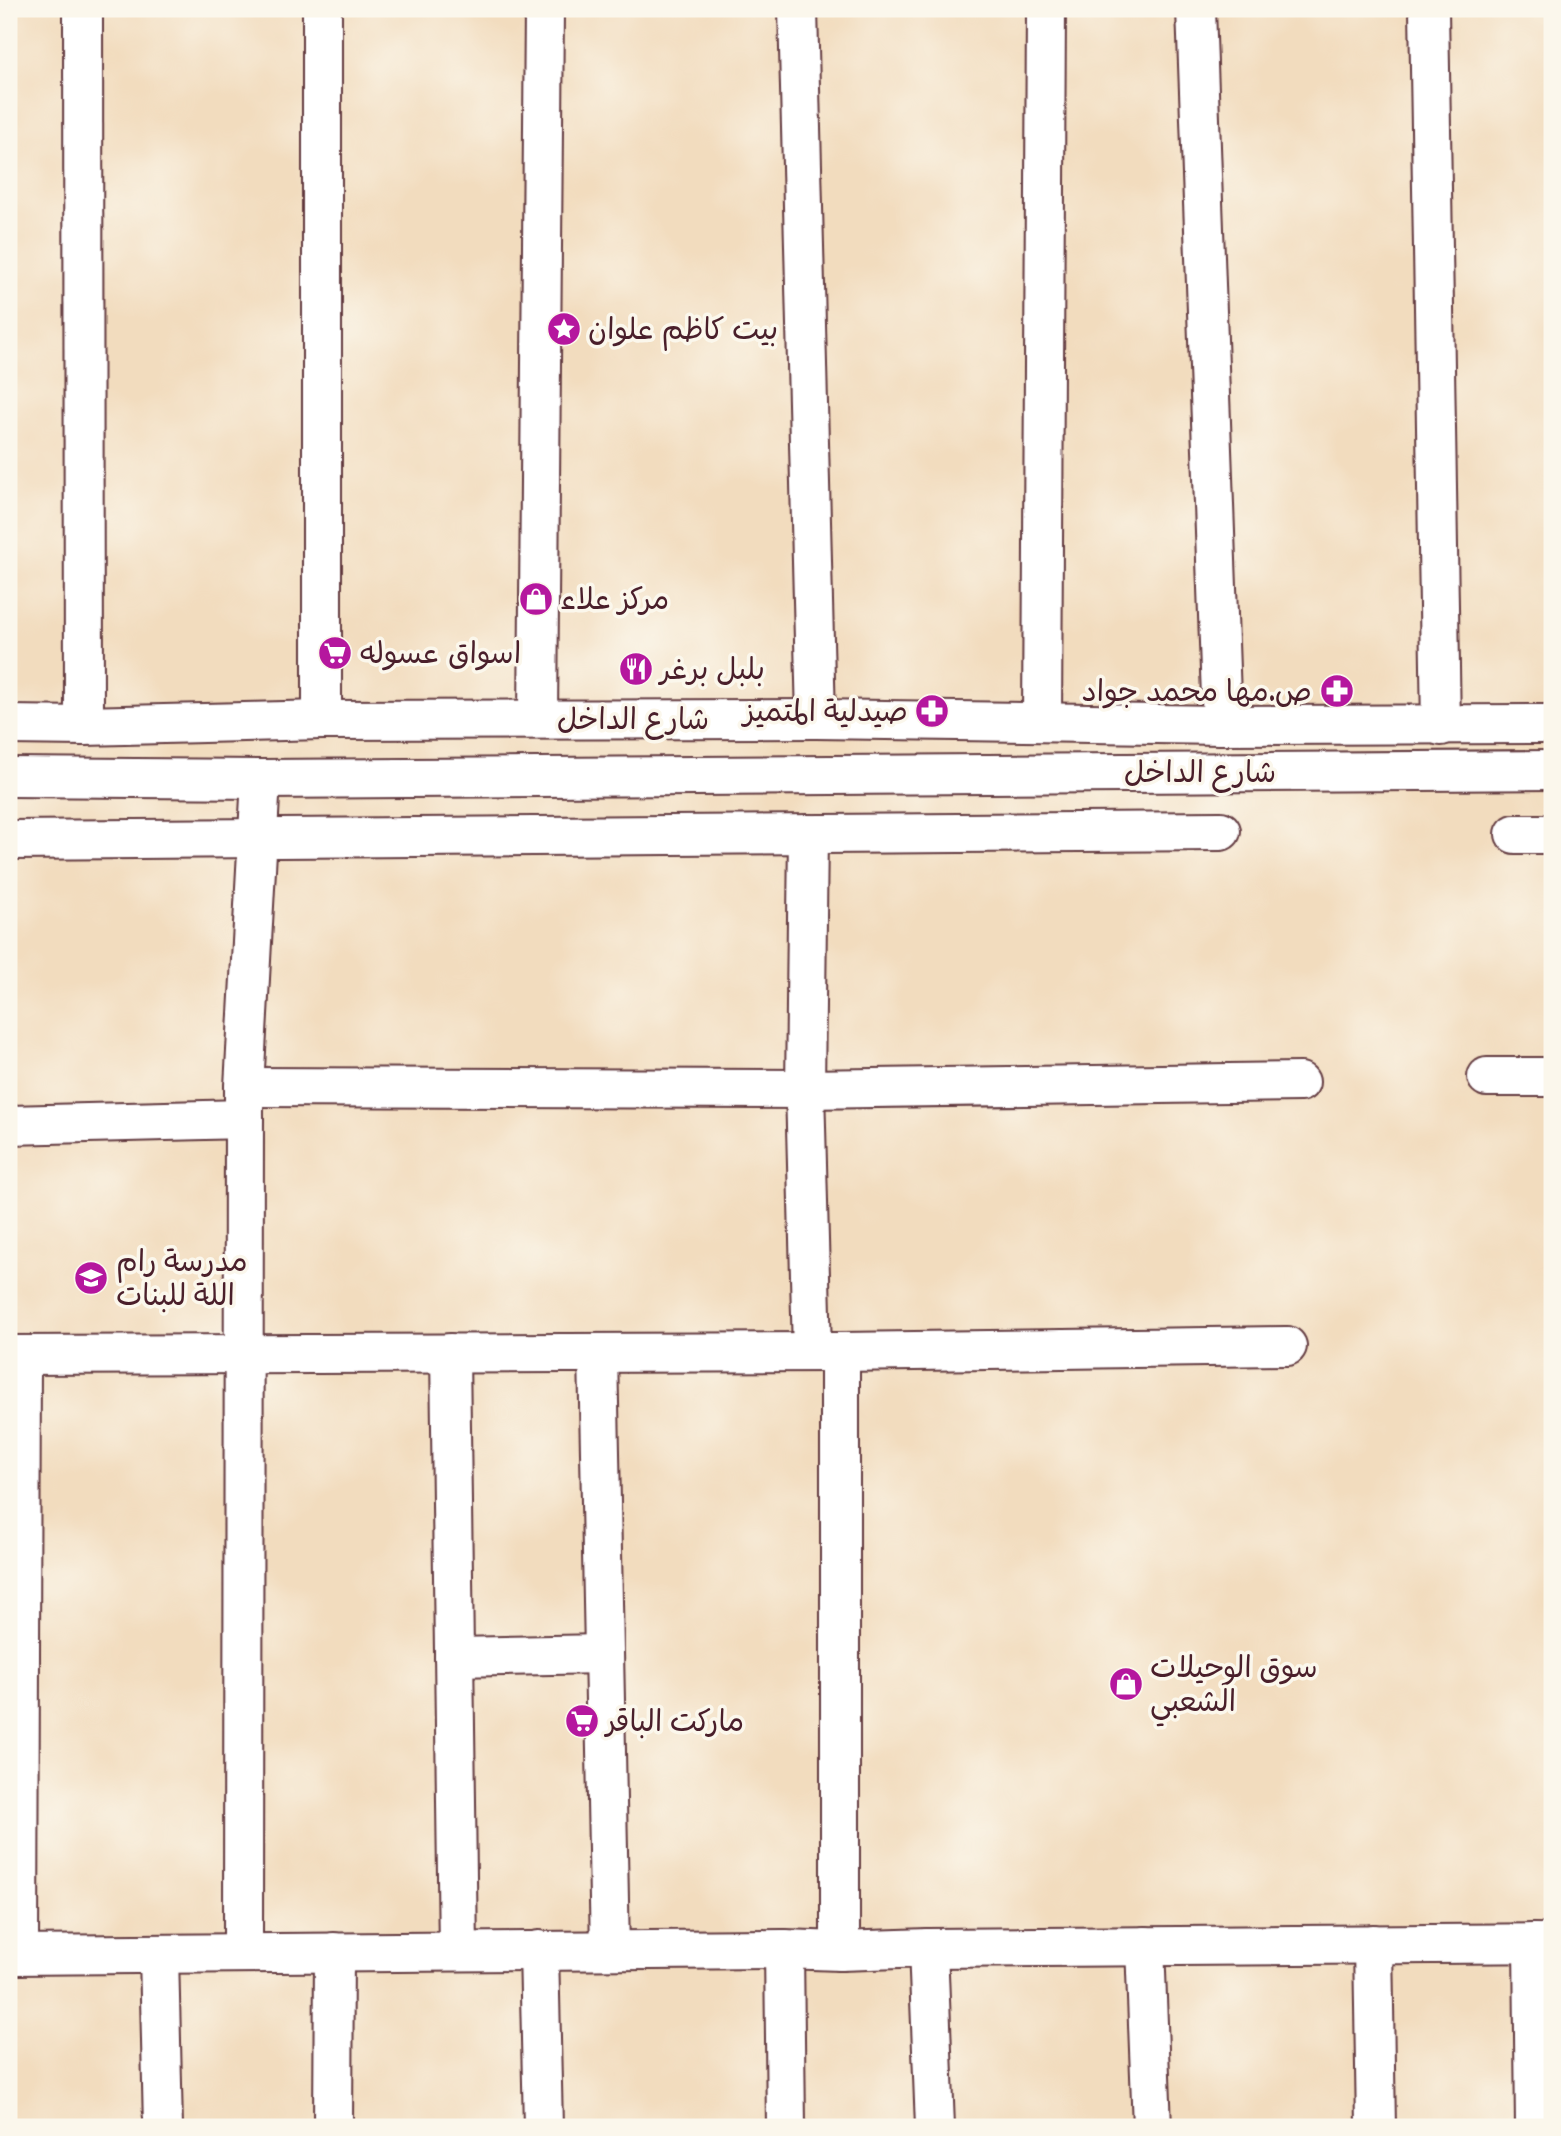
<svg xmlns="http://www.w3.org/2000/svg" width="1561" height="2136" viewBox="0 0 1561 2136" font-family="'Indie Flower','Playpen Sans Arabic',sans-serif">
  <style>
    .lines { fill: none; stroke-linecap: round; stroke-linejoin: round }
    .minor-casing { stroke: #633b41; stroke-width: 42 }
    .tertiary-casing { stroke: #633b41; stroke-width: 42 }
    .primary-casing { stroke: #633b41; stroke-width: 42 }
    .minor { stroke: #fff; stroke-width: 38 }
    .tertiary { stroke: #fff; stroke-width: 38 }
    .primary { stroke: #fff; stroke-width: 38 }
    .labels { text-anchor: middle; stroke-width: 7; stroke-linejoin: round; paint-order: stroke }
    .poi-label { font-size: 30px; fill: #4a1f2b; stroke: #fbf7ec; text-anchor: start }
    .street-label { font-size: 30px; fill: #4a1f2b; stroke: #fbf7ec }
  </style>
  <rect width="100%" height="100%" fill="#fbf7ec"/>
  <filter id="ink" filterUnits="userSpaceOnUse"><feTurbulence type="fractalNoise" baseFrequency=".0143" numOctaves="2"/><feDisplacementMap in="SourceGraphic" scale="14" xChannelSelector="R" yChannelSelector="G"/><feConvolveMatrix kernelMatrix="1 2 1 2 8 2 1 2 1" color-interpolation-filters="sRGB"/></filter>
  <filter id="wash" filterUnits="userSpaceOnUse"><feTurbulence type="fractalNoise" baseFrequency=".00686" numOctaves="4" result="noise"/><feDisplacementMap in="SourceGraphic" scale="28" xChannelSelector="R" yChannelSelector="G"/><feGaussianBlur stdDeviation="1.57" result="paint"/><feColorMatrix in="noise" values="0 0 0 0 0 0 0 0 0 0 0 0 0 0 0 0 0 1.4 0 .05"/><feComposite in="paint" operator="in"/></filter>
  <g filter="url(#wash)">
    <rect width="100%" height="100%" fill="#f2dcbe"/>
  </g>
  <g filter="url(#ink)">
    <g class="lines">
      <g class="minor-casing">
        <g id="minor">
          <path d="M 322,9 L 322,720"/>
          <path d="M 798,9 L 816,719"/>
          <path d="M 1196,9 L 1222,725"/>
          <path d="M 1429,9 L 1441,726"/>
          <path d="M 538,719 L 544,9"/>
          <path d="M 1042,722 L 1046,9"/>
          <path d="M 808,834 L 805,1089 L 812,1352"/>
          <path d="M 1515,834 L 1552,834"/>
          <path d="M 9,840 L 1221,831"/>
          <path d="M 1487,1077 L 1552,1077"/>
          <path d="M 244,1087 L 805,1089 L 1300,1082"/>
          <path d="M 9,1125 L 244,1119"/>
          <path d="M 450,1353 L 458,1951"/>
          <path d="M 598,1353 L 610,1950"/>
          <path d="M 9,1355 L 840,1352 L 1287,1346"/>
          <path d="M 454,1657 L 604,1654"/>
          <path d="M 1533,1943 L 1535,2127"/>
          <path d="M 1373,1944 L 1376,2127"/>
          <path d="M 1145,1946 L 1152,2127"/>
          <path d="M 928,1948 L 935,2127"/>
          <path d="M 784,1949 L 786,2127"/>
          <path d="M 539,1950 L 543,2127"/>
          <path d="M 840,1951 L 840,1352"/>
          <path d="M 243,1953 L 244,1087 L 261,779"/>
          <path d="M 159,1954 L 163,2127"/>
          <path d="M 9,1955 L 784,1949 L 840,1951 L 928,1948 L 1552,1943"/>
          <path d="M 19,1955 L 21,1355"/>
          <path d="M 333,2127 L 334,1952"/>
        </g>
      </g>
      <g class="tertiary-casing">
        <path id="tertiary" d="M 83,9 L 84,726"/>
      </g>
      <g class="primary-casing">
        <g id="primary">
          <path d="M 9,725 L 84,726 L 322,720 L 816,719 L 1222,725 L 1552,724"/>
          <path d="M 9,777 L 261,779 L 1552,770"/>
        </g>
      </g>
      <use href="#minor" class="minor"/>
      <use href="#tertiary" class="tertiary"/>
      <use href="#primary" class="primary"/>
    </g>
  </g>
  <defs>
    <g id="sight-disc" transform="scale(1.75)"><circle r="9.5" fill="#b5179e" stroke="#fbf7ec"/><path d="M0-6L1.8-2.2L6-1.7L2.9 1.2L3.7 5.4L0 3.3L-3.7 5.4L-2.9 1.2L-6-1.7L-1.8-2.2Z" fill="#fff"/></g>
    <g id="shop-disc" transform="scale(1.75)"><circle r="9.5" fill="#b5179e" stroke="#fbf7ec"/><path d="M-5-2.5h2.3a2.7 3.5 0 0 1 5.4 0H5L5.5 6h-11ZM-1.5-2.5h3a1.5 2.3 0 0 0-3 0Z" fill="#fff"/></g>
    <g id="supermarket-disc" transform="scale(1.75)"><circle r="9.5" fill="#b5179e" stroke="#fbf7ec"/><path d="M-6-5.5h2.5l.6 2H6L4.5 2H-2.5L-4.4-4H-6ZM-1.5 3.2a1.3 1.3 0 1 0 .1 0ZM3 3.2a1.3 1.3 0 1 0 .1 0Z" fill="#fff"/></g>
    <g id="restaurant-disc" transform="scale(1.75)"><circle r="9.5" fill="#b5179e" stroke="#fbf7ec"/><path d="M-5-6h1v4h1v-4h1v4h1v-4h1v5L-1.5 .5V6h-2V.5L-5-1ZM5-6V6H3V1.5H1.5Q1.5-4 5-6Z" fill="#fff"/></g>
    <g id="pharmacy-disc" transform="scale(1.75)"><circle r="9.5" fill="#b5179e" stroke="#fbf7ec"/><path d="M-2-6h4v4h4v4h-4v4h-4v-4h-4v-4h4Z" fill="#fff"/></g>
    <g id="school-disc" transform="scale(1.75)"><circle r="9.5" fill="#b5179e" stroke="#fbf7ec"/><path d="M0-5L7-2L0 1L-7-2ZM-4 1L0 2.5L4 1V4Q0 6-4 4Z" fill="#fff"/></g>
  </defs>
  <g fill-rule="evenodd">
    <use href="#sight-disc" x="564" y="329"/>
    <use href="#shop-disc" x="536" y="599"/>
    <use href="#supermarket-disc" x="335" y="653"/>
    <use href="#restaurant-disc" x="636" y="669"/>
    <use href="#pharmacy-disc" x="1337" y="691"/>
    <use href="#pharmacy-disc" x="932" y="711"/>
    <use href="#school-disc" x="91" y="1278"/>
    <use href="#shop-disc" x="1126" y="1684"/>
    <use href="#supermarket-disc" x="582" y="1721"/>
  </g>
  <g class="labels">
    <g class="poi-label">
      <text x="588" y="339">بيت كاظم علوان</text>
      <text x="560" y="609">مركز علاء</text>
      <text x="360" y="663">اسواق عسوله</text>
      <text x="660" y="679">بلبل برغر</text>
      <text x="1312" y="701" text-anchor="end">ص.مها محمد جواد</text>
      <text x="908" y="721" text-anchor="end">صيدلية المتميز</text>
      <text x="116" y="1271">مدرسة رام<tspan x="116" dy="34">اللة للبنات</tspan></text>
      <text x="1150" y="1677">سوق الوحيلات<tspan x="1150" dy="34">الشعبي</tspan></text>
      <text x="606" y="1731">ماركت الباقر</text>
    </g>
    <g class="street-label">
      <text x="633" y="729">شارع الداخل</text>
      <text x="1200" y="782">شارع الداخل</text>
    </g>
  </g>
  <rect width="1561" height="2136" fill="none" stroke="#fbf7ec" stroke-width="35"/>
</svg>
